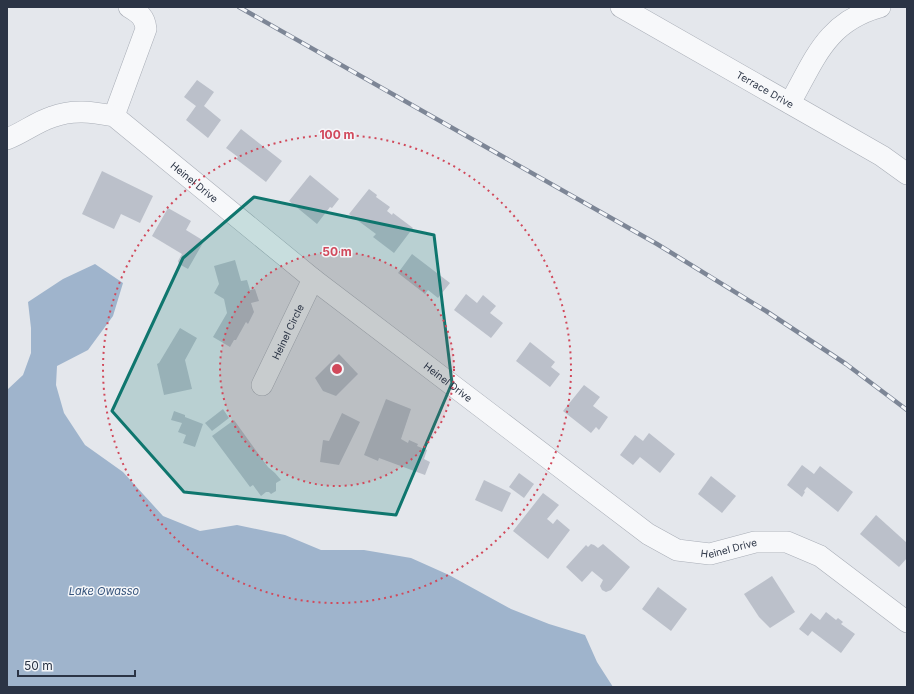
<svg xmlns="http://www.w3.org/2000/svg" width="914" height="694" viewBox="0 0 914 694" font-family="Inter,sans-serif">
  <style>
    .water { fill: #9fb4cc }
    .building { fill: #bbc0ca }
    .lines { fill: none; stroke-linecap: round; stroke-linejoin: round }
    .minor-casing { stroke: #a9aeb7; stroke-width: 22 }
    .minor { stroke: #f7f8fa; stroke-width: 21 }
    .rail-casing { stroke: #7d8696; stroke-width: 4.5 }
    .rail { stroke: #f4f6f9; stroke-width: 3; stroke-dasharray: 9; stroke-linecap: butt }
    .marked { fill: #0f766e; fill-opacity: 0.2; stroke: #0f766e; stroke-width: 3; stroke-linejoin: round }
    .ring { fill: none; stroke: #d1495b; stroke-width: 2; stroke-dasharray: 2 4 }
    .labels { text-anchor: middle; stroke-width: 3; stroke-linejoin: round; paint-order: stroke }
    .street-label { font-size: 10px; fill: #2b3445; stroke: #f4f6f9 }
    .water-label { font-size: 11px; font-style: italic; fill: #34527a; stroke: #f4f6f9 }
    .centre { fill: #d1495b; stroke: #f4f6f9; stroke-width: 2 }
    .ring-label { font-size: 12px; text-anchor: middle; font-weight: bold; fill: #d1495b; stroke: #f4f6f9; stroke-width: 3; stroke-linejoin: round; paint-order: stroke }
  </style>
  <rect width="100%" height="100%" fill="#e4e7ec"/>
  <path class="water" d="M 95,264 L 123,283 L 113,316 L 88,350 L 57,366 L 56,385 L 64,413 L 85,445 L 123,472 L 163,516 L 200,531 L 237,525 L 285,535 L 321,550 L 364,550 L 411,558 L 449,575 L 511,609 L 549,624 L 585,635 L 597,662 L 613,687 L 7,687 L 7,390 L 23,375 L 31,353 L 31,328 L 28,302 L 63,279 Z"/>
  <g class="building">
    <path d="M 197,80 L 214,92 L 204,106 L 221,120 L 208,138 L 186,120 L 196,106 L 184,97 Z"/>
    <path d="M 241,129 L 282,161 L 266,182 L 236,159 L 238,157 L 226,148 Z"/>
    <path d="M 102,171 L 153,196 L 140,223 L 121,214 L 114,229 L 82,214 Z"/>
    <path d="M 310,175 L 339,199 L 332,208 L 330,207 L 317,224 L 289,201 Z"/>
    <path d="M 369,189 L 377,195 L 376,197 L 390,207 L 387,211 L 392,215 L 393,213 L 413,228 L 394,253 L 373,237 L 376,234 L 349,214 Z"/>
    <path d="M 168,208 L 191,221 L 186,230 L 204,241 L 188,269 L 179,264 L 178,261 L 182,254 L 152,236 Z"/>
    <path d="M 412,254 L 450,283 L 438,298 L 428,290 L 425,294 L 398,273 Z"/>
    <path d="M 235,260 L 241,281 L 247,280 L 250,290 L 255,289 L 259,301 L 251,303 L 254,312 L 248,324 L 246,322 L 236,340 L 234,340 L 230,347 L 213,337 L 227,313 L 224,299 L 214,293 L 219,284 L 214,266 Z"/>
    <path d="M 466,294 L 477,303 L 483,295 L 496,306 L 490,313 L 503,323 L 491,338 L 454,310 Z"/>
    <path d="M 180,328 L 197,338 L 185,360 L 192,389 L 164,395 L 157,364 L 159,363 Z"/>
    <path d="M 530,342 L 555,362 L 551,367 L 560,374 L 550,387 L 516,361 Z"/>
    <path d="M 339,354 L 358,374 L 336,396 L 323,391 L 315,378 Z"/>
    <path d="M 584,385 L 600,397 L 593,406 L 608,417 L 599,430 L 596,427 L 591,433 L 563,411 Z"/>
    <path d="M 386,399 L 411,409 L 401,439 L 408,443 L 409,440 L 418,444 L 417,446 L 427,450 L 424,459 L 430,462 L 425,475 L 379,458 L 378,461 L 364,455 Z"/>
    <path d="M 223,409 L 229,418 L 212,431 L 205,423 Z"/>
    <path d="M 174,411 L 185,415 L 185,417 L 203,424 L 195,447 L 183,443 L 186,435 L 178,432 L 182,423 L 171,420 Z"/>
    <path d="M 342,413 L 360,422 L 339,465 L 320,462 L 323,440 L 329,441 Z"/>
    <path d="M 234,420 L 268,467 L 275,473 L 281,480 L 276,483 L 276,491 L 271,494 L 269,492 L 266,492 L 261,496 L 253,485 L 250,487 L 212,436 Z"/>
    <path d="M 649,433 L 675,454 L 660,473 L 640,457 L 633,465 L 620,455 L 635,435 L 643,441 Z"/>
    <path d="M 802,465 L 814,474 L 820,466 L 853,492 L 838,512 L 807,487 L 804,491 L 805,492 L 802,497 L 787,485 Z"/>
    <path d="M 519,473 L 534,484 L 524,498 L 509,487 Z"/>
    <path d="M 711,476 L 736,496 L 722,513 L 698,494 Z"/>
    <path d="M 484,480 L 511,493 L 502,512 L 475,500 Z"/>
    <path d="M 543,493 L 559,505 L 547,519 L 553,524 L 557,519 L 570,530 L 548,559 L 513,531 Z"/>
    <path d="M 876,515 L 907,543 L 907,558 L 899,567 L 860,534 Z"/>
    <path d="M 591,544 L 594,545 L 598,548 L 603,544 L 630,567 L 611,590 L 606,592 L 602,590 L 600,586 L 603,580 L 592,571 L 582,582 L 566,567 L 586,545 L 588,547 Z"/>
    <path d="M 772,576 L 795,612 L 770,628 L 759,617 L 744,594 Z"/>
    <path d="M 658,587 L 687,609 L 671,631 L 642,609 Z"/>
    <path d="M 826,612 L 836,620 L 838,618 L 843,622 L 841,624 L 855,634 L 841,653 L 812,631 L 808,636 L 799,629 L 811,613 L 820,620 Z"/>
  </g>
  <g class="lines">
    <g class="minor-casing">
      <g id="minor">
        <path id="s1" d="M 621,7 L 882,156 L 907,174"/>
        <path d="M 790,103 C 815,59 826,22 880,7"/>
        <path d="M 114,116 L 146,29 C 145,17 139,13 129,7"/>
        <path id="s2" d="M 7,139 C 23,133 36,122 52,117 C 73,109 92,112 114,116 L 313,279 L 648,534 L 677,550 L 710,554 L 755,542 L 787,542 L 820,556 L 907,622"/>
        <path id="s3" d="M 262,385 L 313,279"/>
      </g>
    </g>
    <use href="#minor" class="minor"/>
    <g class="rail-casing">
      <path id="rail" d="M 239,7 L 657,244 L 766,311 L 846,364 L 907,410"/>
    </g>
    <use href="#rail" class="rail"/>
  </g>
  <path class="marked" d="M 254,197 L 434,235 L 452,383 L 396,515 L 184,492 L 112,411 L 183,258 Z"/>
  <circle cx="337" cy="369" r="117" fill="#d1495b" fill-opacity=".12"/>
  <g class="ring">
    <circle cx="337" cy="369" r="117"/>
    <circle cx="337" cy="369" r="234"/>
  </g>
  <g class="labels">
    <g class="street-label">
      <text dy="4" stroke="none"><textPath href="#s1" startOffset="166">Terrace Drive</textPath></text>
      <text dy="4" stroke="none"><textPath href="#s2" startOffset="217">Heinel Drive</textPath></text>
      <text dy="4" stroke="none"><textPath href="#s3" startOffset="59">Heinel Circle</textPath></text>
      <text dy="4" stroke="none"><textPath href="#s2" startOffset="540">Heinel Drive</textPath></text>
      <text dy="4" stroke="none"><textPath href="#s2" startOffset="877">Heinel Drive</textPath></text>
    </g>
    <g class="water-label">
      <text x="104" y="595">Lake Owasso</text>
    </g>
  </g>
  <circle cx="337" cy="369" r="6" class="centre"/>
  <g class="ring-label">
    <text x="337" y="139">100 m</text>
    <text x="337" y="256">50 m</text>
  </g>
  <rect width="914" height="694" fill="none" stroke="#2b3445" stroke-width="16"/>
  <path d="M18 670v6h117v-6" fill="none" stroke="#2b3445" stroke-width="2"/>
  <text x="24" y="670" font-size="12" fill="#2b3445" stroke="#f4f6f9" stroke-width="3" paint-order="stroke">50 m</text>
</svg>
